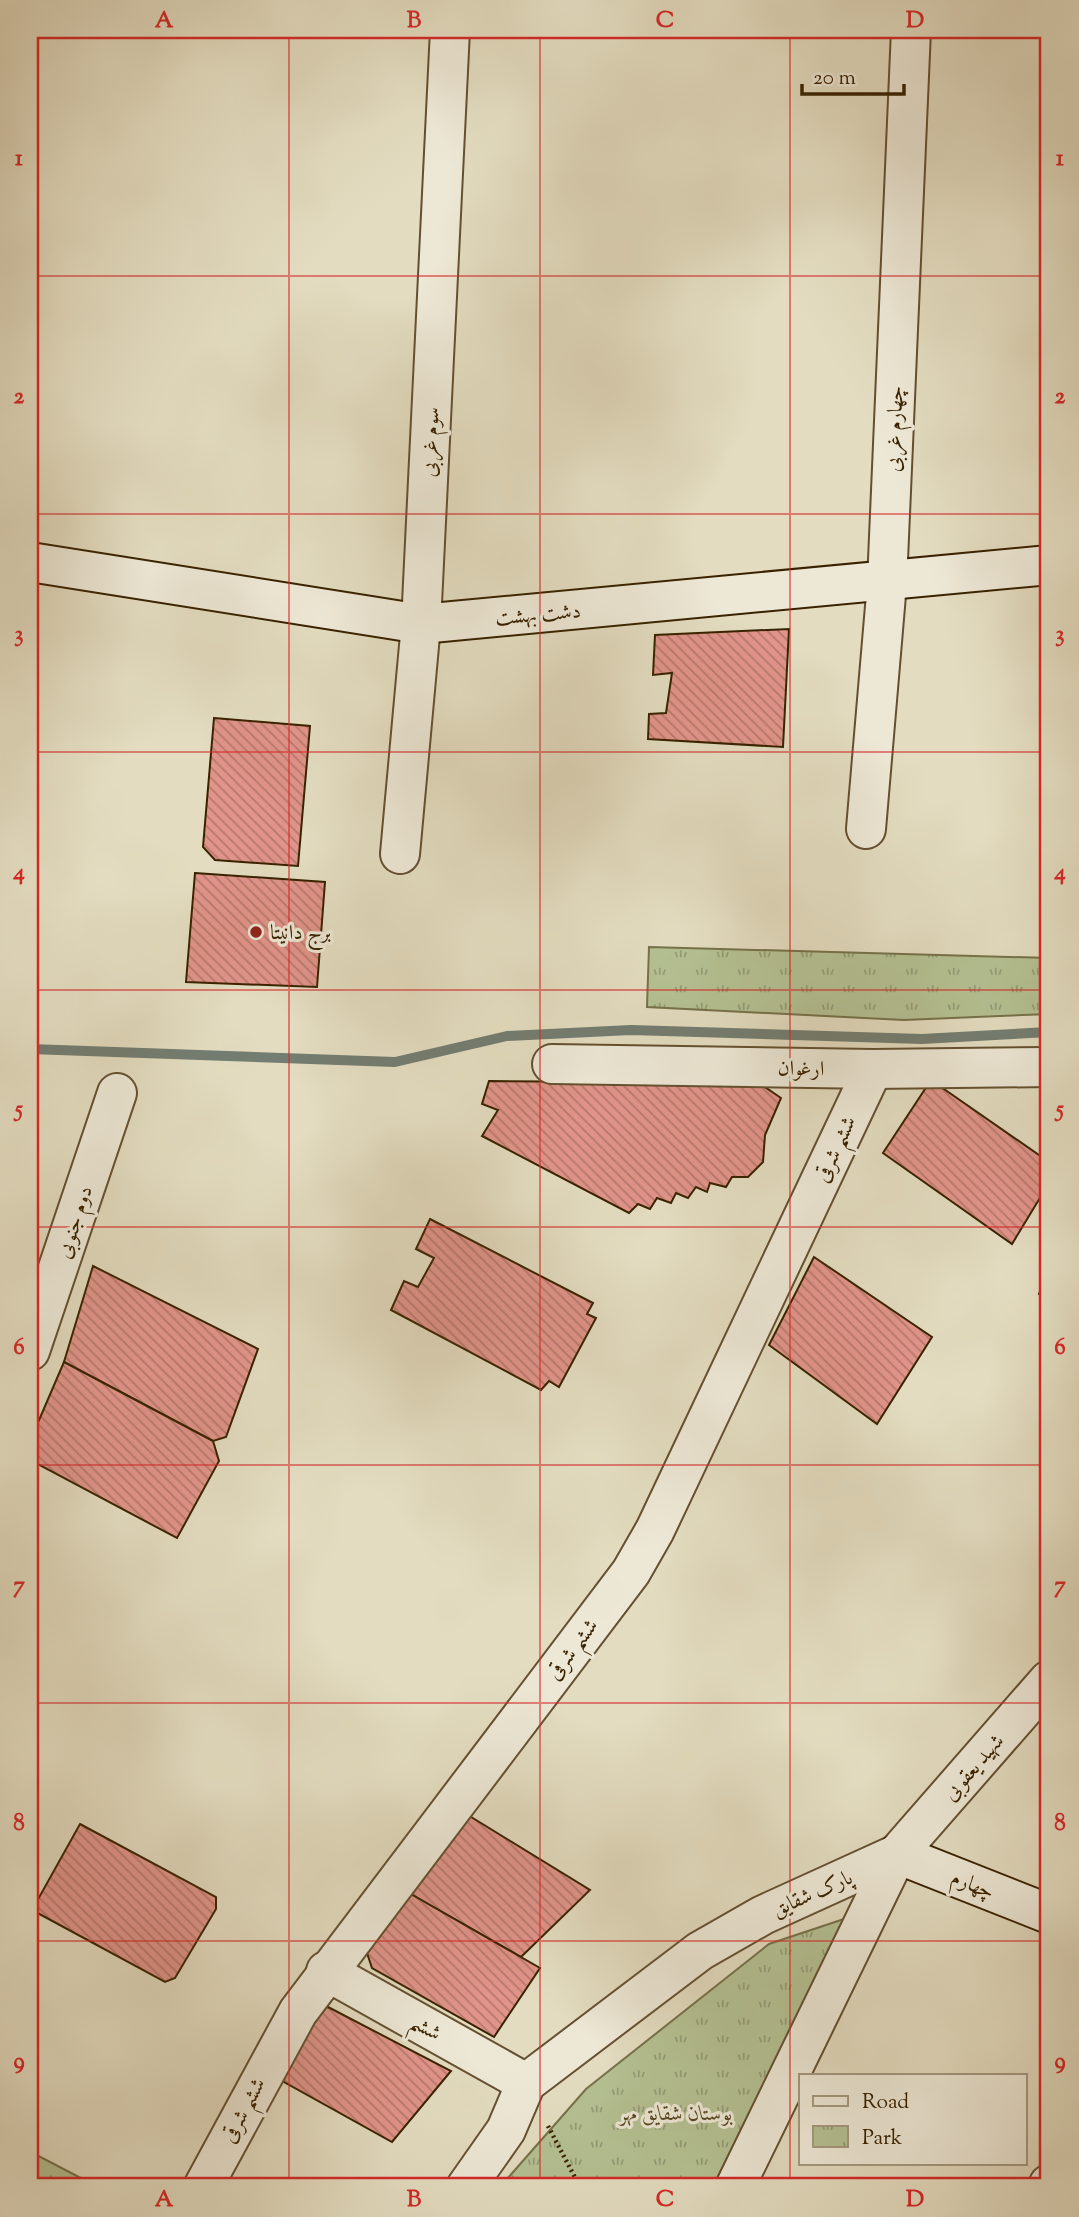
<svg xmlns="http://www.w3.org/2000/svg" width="1079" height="2217" viewBox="0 0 1079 2217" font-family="'Sorts Mill Goudy',Amiri,serif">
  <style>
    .park { fill: url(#park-tufts); stroke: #767149; stroke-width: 2 }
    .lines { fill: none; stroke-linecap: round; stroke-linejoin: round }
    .stream { stroke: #737d71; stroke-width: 10 }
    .building { fill: url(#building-back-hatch); stroke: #392200; stroke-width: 2 }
    .street-casing { stroke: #645030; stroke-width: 42 }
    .secondary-casing { stroke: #392200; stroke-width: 42 }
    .path { stroke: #392200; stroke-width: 4.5; stroke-dasharray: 2 3.5; stroke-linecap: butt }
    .street { stroke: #ede8d6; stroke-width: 38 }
    .secondary { stroke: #ede8d6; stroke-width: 38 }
    .grid { fill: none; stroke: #d62828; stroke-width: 2; stroke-opacity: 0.55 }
    .poi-dot { fill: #8f2418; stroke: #ede8d6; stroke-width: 2.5 }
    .labels { text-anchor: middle; stroke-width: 6; stroke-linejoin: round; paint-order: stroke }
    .street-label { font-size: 21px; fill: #392200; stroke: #ede8d6 }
    .poi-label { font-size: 21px; fill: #392200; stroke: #ede8d6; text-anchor: start }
    .park-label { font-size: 21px; font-style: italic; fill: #584a24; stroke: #ede8d6 }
    .neatline { fill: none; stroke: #d62828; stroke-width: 2.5 }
    .grid-label { font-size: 23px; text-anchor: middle; font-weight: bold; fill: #d62828 }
  </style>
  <defs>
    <pattern id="park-tufts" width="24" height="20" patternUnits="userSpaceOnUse" patternTransform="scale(1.75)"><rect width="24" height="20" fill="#b4c092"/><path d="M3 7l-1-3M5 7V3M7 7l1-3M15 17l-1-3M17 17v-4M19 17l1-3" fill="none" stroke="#939c75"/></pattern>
    <pattern id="building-back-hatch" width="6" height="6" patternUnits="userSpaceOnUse" patternTransform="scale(1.75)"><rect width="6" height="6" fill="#e1948a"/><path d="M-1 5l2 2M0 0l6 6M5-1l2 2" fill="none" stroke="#b7786e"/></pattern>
  </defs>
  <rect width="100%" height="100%" fill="#e3dcc0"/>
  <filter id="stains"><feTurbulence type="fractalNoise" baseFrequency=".00286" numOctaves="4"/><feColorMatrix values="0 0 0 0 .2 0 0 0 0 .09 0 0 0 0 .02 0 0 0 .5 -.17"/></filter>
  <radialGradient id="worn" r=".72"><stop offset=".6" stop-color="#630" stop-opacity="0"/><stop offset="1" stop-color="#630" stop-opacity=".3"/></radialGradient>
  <g class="park">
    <path d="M 649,947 L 1049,958 L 1049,1014 L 904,1020 L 647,1007 Z"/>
    <path d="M 859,1914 L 722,2187 L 500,2187 L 586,2089 L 769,1944 Z"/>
    <path d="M 30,2152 L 31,2152 L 98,2187 L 30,2187 Z"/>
  </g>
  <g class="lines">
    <path class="stream" d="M 30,1049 L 395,1062 L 507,1036 L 631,1030 L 922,1039 L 1049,1032"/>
  </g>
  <g class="building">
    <path d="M 789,629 L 783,747 L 648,739 L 649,714 L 666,713 L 672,673 L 653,675 L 655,635 Z"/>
    <path d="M 214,718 L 310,726 L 298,866 L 215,860 L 203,847 Z"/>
    <path d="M 195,873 L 325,882 L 317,987 L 186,982 Z"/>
    <path d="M 931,1080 L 1049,1162 L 1049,1183 L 1012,1244 L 883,1153 Z"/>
    <path d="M 489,1081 L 759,1083 L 781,1098 L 765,1135 L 763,1162 L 748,1177 L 732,1177 L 726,1187 L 710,1183 L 707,1192 L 696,1187 L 688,1198 L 676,1193 L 671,1203 L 657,1198 L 650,1209 L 638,1204 L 629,1213 L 482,1136 L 498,1110 L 482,1104 Z"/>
    <path d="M 430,1219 L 593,1303 L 587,1314 L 596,1318 L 559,1387 L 549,1381 L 541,1390 L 391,1310 L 404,1281 L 418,1287 L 434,1258 L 416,1249 Z"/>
    <path d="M 814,1257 L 932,1337 L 877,1424 L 769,1345 Z"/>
    <path d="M 93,1266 L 258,1349 L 226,1437 L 213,1441 L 64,1362 Z"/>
    <path d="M 1049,1270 L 1049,1302 L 1039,1294 Z"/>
    <path d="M 64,1362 L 213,1441 L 219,1461 L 177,1538 L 30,1460 L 33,1434 Z"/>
    <path d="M 463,1812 L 590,1890 L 521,1957 L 402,1889 Z"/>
    <path d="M 80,1824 L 216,1897 L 216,1909 L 175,1978 L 165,1982 L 32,1910 Z"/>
    <path d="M 402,1889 L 540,1968 L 494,2037 L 372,1968 L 363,1941 Z"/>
    <path d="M 328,2007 L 451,2071 L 392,2142 L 277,2078 L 317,2010 Z"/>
  </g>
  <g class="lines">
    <g class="street-casing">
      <g id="street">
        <path d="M 866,829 L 887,583 L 911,30"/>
        <path d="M 400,854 L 421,624 L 450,30"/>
        <path d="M 552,1064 L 873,1069 L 1049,1067"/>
        <path d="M 30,1351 L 117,1093"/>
        <path d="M 326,1971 L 526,2083"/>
        <path d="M 203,2187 L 298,2012 L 631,1572 L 655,1530 L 873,1069"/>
        <path d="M 466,2187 L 506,2130 L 526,2083 L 700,1951 L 763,1915 L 897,1854"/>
        <path d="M 735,2187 L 897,1854 L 1049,1680"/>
        <path d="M 1048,2187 L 1049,2184"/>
      </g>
    </g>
    <g class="secondary-casing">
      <g id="secondary">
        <path d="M 30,562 L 421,624 L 1049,565"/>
        <path d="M 897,1854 L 1049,1914"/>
      </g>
    </g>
    <path class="path" d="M 548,2126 L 580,2187"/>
    <use href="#street" class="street"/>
    <use href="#secondary" class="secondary"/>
  </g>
  <path class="grid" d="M 289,30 L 289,2187M 540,30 L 540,2187M 790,30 L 790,2187M 30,276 L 1049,276M 30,514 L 1049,514M 30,752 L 1049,752M 30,990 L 1049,990M 30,1227 L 1049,1227M 30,1465 L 1049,1465M 30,1703 L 1049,1703M 30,1941 L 1049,1941"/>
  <circle class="poi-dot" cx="256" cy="932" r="7"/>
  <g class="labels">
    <g class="street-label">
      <text transform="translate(894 429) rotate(-88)" y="7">چهارم غربی</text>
      <text transform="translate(430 442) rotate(-87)" y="7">سوم غربی</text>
      <text transform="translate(538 614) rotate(-5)" y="7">دشت بهشت</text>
      <text transform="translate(801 1068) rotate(1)" y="7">ارغوان</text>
      <text transform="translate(835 1149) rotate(-65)" y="7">ششم شرقی</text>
      <text transform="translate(74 1222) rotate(-72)" y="7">دوم جنوبی</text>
      <text transform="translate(572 1649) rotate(-53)" y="7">ششم شرقی</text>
      <text transform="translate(973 1767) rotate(-49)" y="7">شهید یعقوبی</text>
      <text transform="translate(973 1884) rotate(22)" y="7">چهارم</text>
      <text transform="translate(812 1893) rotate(-24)" y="7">پارک شقایق</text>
      <text transform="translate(426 2027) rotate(29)" y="7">ششم</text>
      <text transform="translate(243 2110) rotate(-62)" y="7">ششم شرقی</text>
    </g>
    <g class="poi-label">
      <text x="270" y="939">برج دانیتا</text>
    </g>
    <g class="park-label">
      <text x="676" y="2120">بوستان شقایق مهر</text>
    </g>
  </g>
  <rect width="1079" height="2217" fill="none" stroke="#e3dcc0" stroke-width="77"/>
  <rect x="799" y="2074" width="228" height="91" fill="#ede8d6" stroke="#a59980" stroke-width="2"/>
  <rect x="813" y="2096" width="35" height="10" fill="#ede8d6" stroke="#a59980" stroke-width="2"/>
  <text x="862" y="2108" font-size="21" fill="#392200">Road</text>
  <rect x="813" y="2126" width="35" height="21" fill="url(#park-tufts)" stroke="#a59980" stroke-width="2"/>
  <text x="862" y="2144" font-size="21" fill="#392200">Park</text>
  <path d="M802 84v10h102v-10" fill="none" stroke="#392200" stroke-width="3.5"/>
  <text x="813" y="84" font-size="21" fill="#392200" stroke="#ede8d6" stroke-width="5" paint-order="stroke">20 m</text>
  <rect x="38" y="38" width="1002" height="2140" class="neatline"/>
  <g class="grid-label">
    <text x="164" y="27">A</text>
    <text x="414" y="27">B</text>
    <text x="665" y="27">C</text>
    <text x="915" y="27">D</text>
    <text x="19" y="165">1</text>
    <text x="1060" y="165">1</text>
    <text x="19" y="403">2</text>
    <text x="1060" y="403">2</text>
    <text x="19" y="641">3</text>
    <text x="1060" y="641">3</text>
    <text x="19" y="879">4</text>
    <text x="1060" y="879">4</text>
    <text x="19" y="1116">5</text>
    <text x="1060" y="1116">5</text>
    <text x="19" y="1354">6</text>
    <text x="1060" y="1354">6</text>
    <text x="19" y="1592">7</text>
    <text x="1060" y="1592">7</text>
    <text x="19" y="1830">8</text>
    <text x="1060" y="1830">8</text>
    <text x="19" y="2068">9</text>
    <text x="1060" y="2068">9</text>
    <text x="164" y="2206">A</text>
    <text x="414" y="2206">B</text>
    <text x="665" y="2206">C</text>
    <text x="915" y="2206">D</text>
  </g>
  <rect width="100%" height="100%" filter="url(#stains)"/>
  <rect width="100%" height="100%" fill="url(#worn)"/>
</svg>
